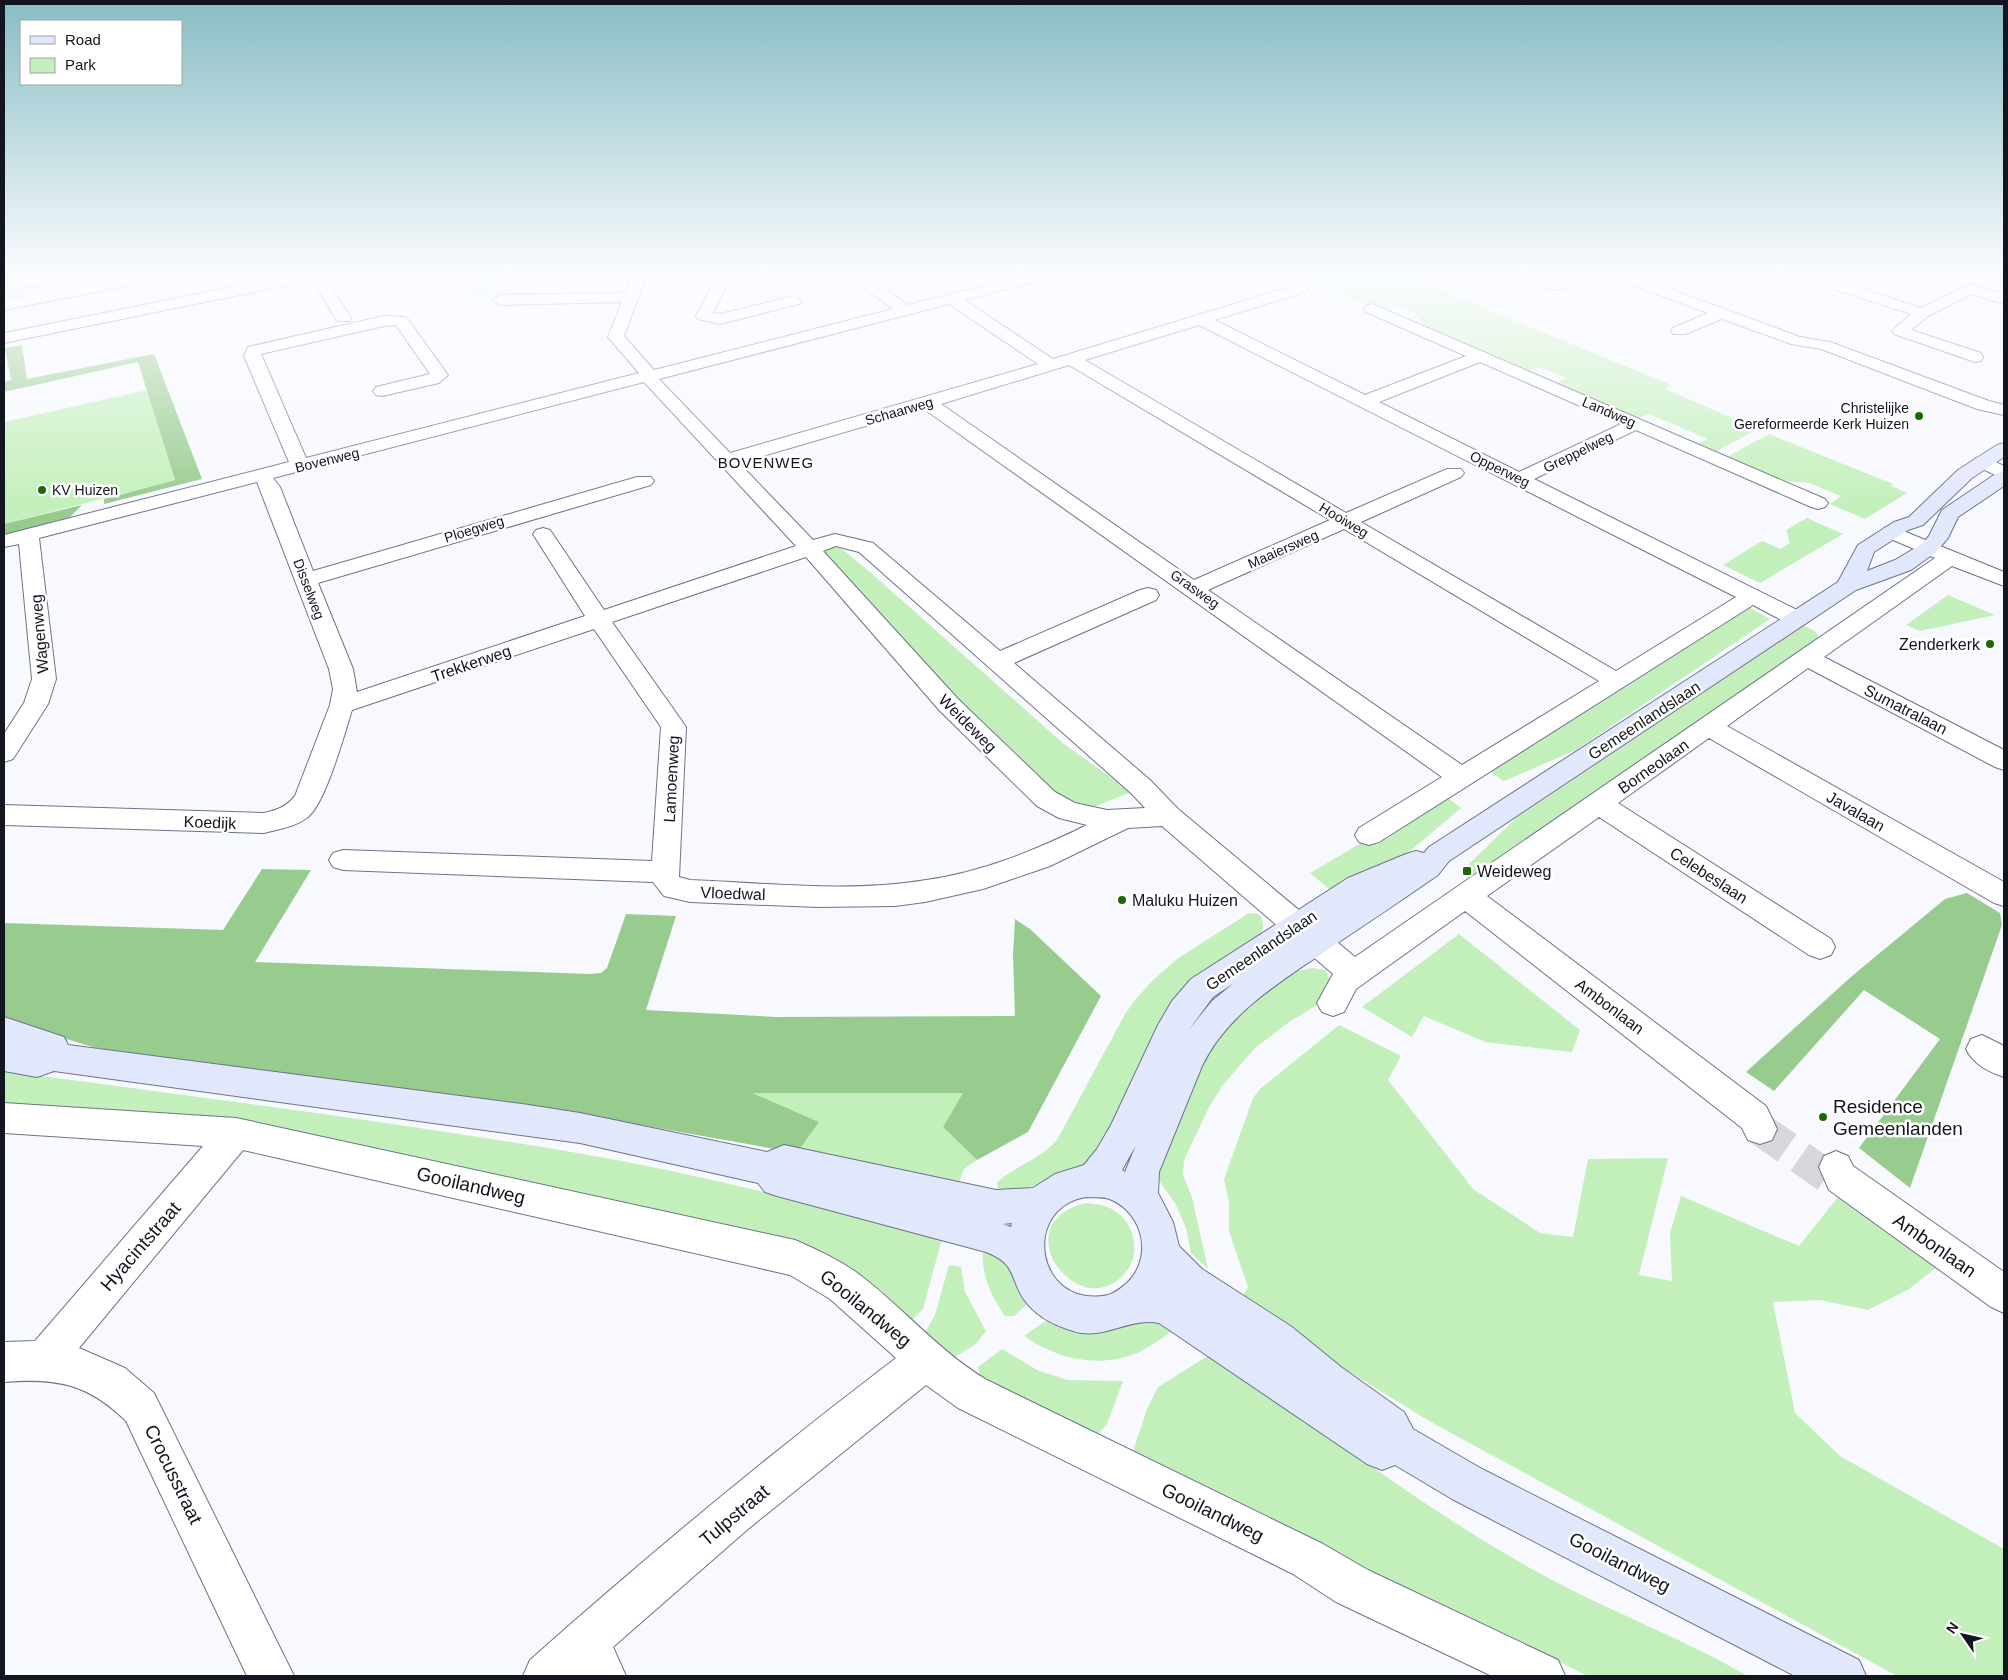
<svg xmlns="http://www.w3.org/2000/svg" width="2008" height="1680" viewBox="0 0 2008 1680" font-family="Arial,sans-serif">
  <style>
    .green { fill: #c3f0ba }
    .forest { fill: #98cb8e }
    .lines { fill: none; stroke-linecap: round; stroke-linejoin: round }
    .street-tunnel { stroke: #d5d7dd; stroke-width: 33; stroke-dasharray: 33 16; stroke-linecap: butt }
    .street-casing { stroke: #6d738a; stroke-width: 2 }
    .secondary-casing { stroke: #6d738a; stroke-width: 2 }
    .street { fill: #fff; fill-rule: evenodd }
    .secondary { fill: #e2e8fc; fill-rule: evenodd }
    .poi-dot { fill: #1c6804; stroke: #fff; stroke-width: 2 }
    .labels { text-anchor: middle; stroke-width: 5; stroke-linejoin: round; paint-order: stroke }
    .far-poi-label { font-size: 14px; fill: #14161f; stroke: #fff; text-anchor: end }
    .far-street-label { font-size: 14px; fill: #14161f; stroke: #fff }
    .far-neighbourhood-label { font-size: 15px; letter-spacing: 1px; fill: #14161f; stroke: #fff }
    .street-label { font-size: 16px; fill: #14161f; stroke: #fff }
    .poi-label { font-size: 16px; fill: #14161f; stroke: #fff; text-anchor: start }
    .near-poi-label { font-size: 19px; fill: #14161f; stroke: #fff; text-anchor: start }
    .near-street-label { font-size: 19px; fill: #14161f; stroke: #fff }
  </style>
  <rect width="100%" height="100%" fill="#f7f9fe"/>
  <g class="green">
    <path d="M 1283,272 L 1398,272 L 1671,385 L 1665,389 L 1758,429 L 1713,453 L 1695,445 L 1708,439 L 1649,414 L 1636,419 L 1557,383 L 1566,378 L 1540,367 L 1529,371 L 1423,325 L 1419,316 L 1395,305 L 1379,310 L 1332,289 L 1305,285 Z"/>
    <path d="M 493,275 L 510,275 L 498,291 L 474,296 L 469,289 Z"/>
    <path d="M 147,390 L 175,480 L 4,524 L 4,422 Z"/>
    <path d="M 1769,434 L 1893,484 L 1891,486 L 1907,493 L 1865,519 L 1830,504 L 1841,496 L 1809,483 L 1775,480 L 1725,458 Z"/>
    <path d="M 1807,518 L 1843,534 L 1760,583 L 1723,565 L 1762,541 L 1780,549 L 1790,543 L 1786,530 Z"/>
    <path d="M 834,547 L 842,549 L 870,572 L 1064,744 L 1131,792 L 1094,807 L 1078,803 L 1050,790 L 947,694 L 823,552 Z"/>
    <path d="M 1948,595 L 1995,615 L 1920,631 L 1906,625 Z"/>
    <path d="M 1750,608 L 1770,619 L 1576,750 L 1504,781 L 1489,771 L 1534,745 Z"/>
    <path d="M 1804,626 L 1815,631 L 1820,640 L 1478,877 L 1465,868 L 1516,818 Z"/>
    <path d="M 1448,798 L 1461,808 L 1410,851 L 1334,893 L 1310,873 L 1368,839 L 1377,845 Z"/>
    <path d="M 1249,913 L 1259,914 C 1271,932 1255,940 1241,949 L 1121,1120 L 1087,1165 L 1028,1188 L 998,1193 L 997,1182 C 1017,1165 1039,1160 1057,1140 L 1125,1014 L 1135,1000 L 1153,980 L 1177,959 Z"/>
    <path d="M 1459,934 L 1580,1030 L 1572,1052 L 1485,1042 L 1424,1016 L 1412,1037 L 1362,1007 Z"/>
    <path d="M 1312,968 L 1326,970 L 1330,980 L 1324,990 L 1324,1001 L 1289,1022 L 1254,1049 L 1222,1086 L 1209,1107 L 1184,1160 L 1183,1175 L 1192,1197 L 1208,1269 L 1191,1253 L 1186,1228 L 1175,1203 L 1162,1185 L 1154,1169 L 1214,1038 L 1269,987 L 1298,971 Z"/>
    <path d="M 1339,1025 L 1401,1056 L 1388,1080 L 1473,1189 L 1540,1233 L 1573,1237 L 1588,1159 L 1668,1158 L 1639,1275 L 1672,1281 L 1670,1233 L 1681,1196 L 1799,1246 L 1838,1197 L 1937,1267 L 1909,1289 L 1868,1310 L 1820,1300 L 1773,1302 L 1795,1413 L 1840,1456 L 2004,1549 L 2004,1676 L 1897,1676 L 1429,1421 L 1239,1303 L 1248,1287 L 1229,1231 L 1229,1202 L 1224,1179 L 1253,1098 L 1260,1089 Z"/>
    <path d="M 4,1071 C 197,1097 391,1121 583,1154 C 704,1175 824,1207 943,1235 L 923,1309 L 910,1322 L 827,1256 L 711,1221 L 195,1119 L 4,1105 Z"/>
    <path d="M 751,1093 L 964,1093 L 943,1127 L 977,1160 L 964,1169 L 958,1186 L 797,1153 L 819,1122 Z"/>
    <path d="M 1086,1203 C 1095,1204 1104,1205 1112,1209 C 1134,1221 1142,1252 1126,1272 C 1080,1328 1001,1223 1086,1203 Z"/>
    <path d="M 983,1246 L 1009,1265 L 1030,1301 L 1014,1316 L 1005,1316 C 989,1293 981,1273 983,1246 Z"/>
    <path d="M 949,1265 L 961,1267 L 965,1292 L 986,1331 L 976,1344 L 953,1358 L 925,1333 L 935,1315 Z"/>
    <path d="M 1147,1316 L 1171,1332 C 1160,1339 1149,1348 1137,1353 C 1098,1369 1057,1359 1024,1336 L 1048,1319 C 1089,1340 1107,1330 1147,1316 Z"/>
    <path d="M 1002,1349 L 1039,1371 L 1068,1380 L 1123,1381 L 1107,1424 L 1098,1434 L 980,1377 L 978,1367 Z"/>
    <path d="M 1214,1352 C 1317,1428 1419,1505 1530,1568 C 1601,1608 1678,1636 1748,1676 L 1588,1676 L 1156,1466 L 1131,1457 L 1147,1409 L 1158,1387 Z"/>
  </g>
  <g class="forest">
    <path d="M 4,272 L 64,272 L 4,283 Z"/>
    <path d="M 22,345 L 27,379 L 154,354 L 202,479 L 104,504 L 104,499 L 175,480 L 138,362 L 4,392 L 4,382 L 11,380 L 5,348 Z"/>
    <path d="M 82,505 L 70,517 L 4,535 L 4,524 Z"/>
    <path d="M 262,869 L 311,870 L 255,962 L 589,974 L 601,973 L 607,968 L 626,914 L 676,916 L 646,1010 L 776,1017 L 1015,1016 L 1013,955 L 1015,919 L 1030,929 L 1101,996 L 1028,1132 L 977,1160 L 943,1127 L 963,1093 L 752,1093 L 819,1122 L 797,1153 L 546,1108 L 96,1048 L 4,1020 L 4,923 L 223,930 Z"/>
    <path d="M 1967,893 L 2000,913 L 2002,925 L 1910,1188 L 1859,1148 L 1940,1039 L 1864,990 L 1774,1091 L 1746,1072 L 1852,976 L 1945,899 Z"/>
  </g>
  <g class="lines">
    <path class="street-tunnel" d="M 1760,1129 L 1828,1177"/>
    <g class="street-casing">
      <g id="street">
        <path d="M 152,272 L 183,272 L 176,276 L 4,310 L 4,300 Z"/>
        <path d="M 308,272 L 328,272 L 327,280 L 351,318 L 349,321 L 337,321 L 313,280 L 4,343 L 4,333 Z"/>
        <path d="M 449,272 L 464,272 L 457,276 Z"/>
        <path d="M 634,272 L 648,272 L 624,336 L 654,370 L 893,309 L 843,272 L 860,272 L 908,305 L 1038,272 L 1063,272 L 1061,275 L 964,300 L 1053,359 L 1287,288 L 1259,272 L 1278,272 L 1308,289 L 1305,292 L 1215,320 L 1365,395 L 1466,356 L 1366,312 L 1364,309 L 1366,306 L 1372,304 L 1825,499 L 1828,503 L 1825,507 L 1818,509 L 1811,507 L 1636,430 L 1534,479 L 1805,614 L 1808,619 L 1805,624 L 1797,626 L 1789,624 L 1753,605 L 1379,842 L 1369,845 L 1359,842 L 1355,835 L 1359,828 L 1442,777 L 924,409 L 739,463 L 813,540 L 835,534 L 873,543 L 1000,651 L 1140,590 L 1148,588 L 1156,590 L 1159,595 L 1156,600 L 1014,663 L 1150,780 L 1178,809 L 1355,957 L 1935,558 L 1884,536 L 1881,532 L 1884,528 L 1891,526 L 2004,572 L 2004,586 L 1952,566 L 1824,657 L 2004,750 L 2004,770 L 1995,767 L 1808,668 L 1727,726 L 2004,882 L 2004,906 L 1994,903 L 1709,738 L 1618,803 L 1831,939 L 1835,947 L 1831,955 L 1820,959 L 1809,955 L 1599,817 L 1487,896 L 1766,1106 L 1777,1129 L 1772,1140 L 1760,1144 L 1748,1140 L 1742,1128 L 1465,911 L 1356,989 L 1344,1012 L 1333,1016 L 1322,1012 L 1317,1003 L 1333,974 L 1162,826 L 1128,828 L 1050,866 L 983,889 L 925,902 L 895,906 L 818,907 L 690,902 L 664,896 L 653,882 L 343,870 L 333,867 L 329,860 L 333,853 L 343,850 L 652,861 L 661,727 L 594,629 L 352,710 C 344,735 326,802 308,817 C 295,827 279,829 264,833 L 4,825 L 4,805 L 264,813 C 277,810 286,807 295,796 L 330,705 L 333,689 L 329,669 L 257,482 L 39,538 L 56,679 L 48,704 L 13,759 L 4,762 L 4,734 L 24,703 L 32,679 L 19,544 L 4,547 L 4,535 L 289,462 L 244,356 L 248,347 L 384,316 L 406,317 L 448,375 L 439,383 L 382,396 L 376,395 L 373,391 L 376,387 L 430,374 L 396,325 L 384,326 L 261,354 L 306,458 L 639,373 L 608,337 L 622,302 L 500,305 L 492,300 L 500,295 L 625,293 ZM 949,304 L 1038,364 L 730,453 L 659,379 ZM 1199,325 L 1736,597 L 1616,671 L 1361,522 L 1461,477 L 1464,473 L 1461,469 L 1447,469 L 1346,513 L 1085,360 ZM 1480,362 L 1621,424 L 1519,472 L 1379,402 ZM 1069,365 L 1330,520 L 1194,580 L 941,404 ZM 644,382 L 796,546 L 604,610 L 550,530 L 543,528 L 536,530 L 533,534 L 585,616 L 357,692 L 353,669 L 318,583 L 651,485 L 654,481 L 651,477 L 637,477 L 313,571 L 280,487 L 273,478 ZM 1344,529 L 1599,681 L 1462,765 L 1208,590 ZM 836,546 L 859,552 L 1132,794 L 1145,808 L 1107,810 L 1075,803 L 1055,792 L 958,699 L 823,551 ZM 806,557 L 940,711 L 1037,806 L 1059,818 L 1087,825 C 1036,850 983,872 926,880 C 849,893 768,883 690,880 L 679,877 L 686,727 L 612,622 Z"/>
        <path d="M 722,272 L 748,272 L 746,275 L 730,279 L 713,313 L 720,314 L 794,296 L 802,301 L 799,304 L 720,324 L 698,319 L 696,316 L 717,276 Z"/>
        <path d="M 1579,272 L 1600,272 L 1598,275 L 1559,290 L 1549,290 L 1546,287 L 1549,284 Z"/>
        <path d="M 1603,272 L 1624,272 L 1800,337 L 1830,342 L 1989,401 L 2004,405 L 2004,415 L 1977,409 L 1821,349 L 1791,344 L 1722,319 L 1685,334 L 1673,334 L 1671,331 L 1673,328 L 1708,313 L 1605,275 Z"/>
        <path d="M 1788,272 L 1810,272 L 1921,308 L 1971,284 L 2004,294 L 2004,304 L 1972,294 L 1928,316 L 1911,330 L 1981,353 L 1983,357 L 1981,361 L 1975,362 L 1894,334 L 1892,331 L 1911,314 L 1790,275 Z"/>
        <path d="M 1888,272 L 1911,272 L 1921,278 L 1914,282 L 1890,275 Z"/>
        <path d="M 1991,272 L 2004,272 L 2004,278 L 1993,275 Z"/>
        <path d="M 1983,456 L 2004,466 L 2004,479 L 1976,466 L 1973,462 L 1976,458 Z"/>
        <path d="M 1982,1035 L 2004,1046 L 2004,1077 C 1989,1072 1973,1064 1966,1049 L 1971,1039 Z"/>
        <path d="M 4,1103 L 236,1118 L 795,1240 C 816,1249 837,1259 856,1272 C 902,1306 938,1351 987,1380 L 1323,1544 L 1368,1570 L 1558,1660 L 1565,1676 L 1492,1676 L 1336,1602 L 1293,1574 L 958,1408 L 926,1385 L 748,1529 L 613,1647 L 626,1676 L 523,1676 L 530,1660 C 648,1555 770,1454 896,1358 L 830,1299 L 790,1275 L 243,1150 L 79,1348 L 125,1368 L 154,1393 L 294,1676 L 247,1676 L 126,1421 C 87,1383 56,1378 4,1382 L 4,1342 L 35,1341 L 203,1146 L 4,1133 Z"/>
        <path d="M 1836,1151 L 1848,1156 L 1853,1166 L 2004,1272 L 2004,1313 L 1991,1307 L 1829,1190 L 1819,1167 L 1824,1156 Z"/>
      </g>
    </g>
    <g class="secondary-casing">
      <g id="secondary">
        <path d="M 112,272 L 143,272 L 136,276 L 4,302 L 4,292 Z"/>
        <path d="M 2004,443 L 2004,457 L 1972,478 L 1923,525 L 1908,530 L 1874,552 L 1867,571 L 1895,560 L 1922,544 L 1929,536 L 1942,510 L 1997,473 L 2004,471 L 2004,486 L 1958,517 L 1948,538 L 1936,552 L 1911,570 L 1856,590 L 1449,861 L 1438,875 C 1402,900 1366,924 1330,948 C 1282,981 1228,1012 1202,1066 L 1159,1172 L 1158,1193 L 1173,1222 L 1179,1246 L 1202,1269 L 1292,1327 L 1341,1367 L 1404,1412 L 1413,1429 L 1482,1469 L 1859,1660 L 1866,1676 L 1795,1676 L 1452,1499 L 1395,1465 L 1382,1470 L 1367,1464 L 1159,1323 C 1128,1317 1104,1341 1073,1331 C 1053,1325 1034,1315 1023,1298 C 1009,1275 1016,1264 986,1252 L 777,1196 L 765,1192 L 758,1183 L 580,1143 L 54,1071 L 37,1077 L 4,1071 L 4,1017 L 64,1037 L 68,1045 L 522,1104 L 580,1113 L 767,1152 L 784,1145 L 996,1190 L 1033,1188 L 1055,1174 L 1084,1165 L 1097,1149 L 1111,1125 L 1158,1025 L 1172,1001 L 1191,979 L 1348,878 L 1406,854 L 1416,851 L 1424,853 L 1429,847 L 1838,582 L 1858,545 L 1894,522 L 1909,517 L 1958,470 L 1997,445 ZM 1234,983 L 1212,1001 L 1188,1031 L 1213,997 ZM 1136,1145 L 1125,1172 L 1122,1170 L 1135,1147 ZM 1086,1197 C 1095,1198 1104,1196 1112,1200 C 1144,1215 1153,1258 1127,1283 C 1121,1288 1115,1293 1108,1295 C 1036,1310 1020,1208 1086,1197 ZM 1012,1223 L 1011,1227 L 1003,1224 Z"/>
      </g>
    </g>
    <use href="#street" class="street"/>
    <use href="#secondary" class="secondary"/>
  </g>
  <linearGradient id="sky" x2="0" y2="1"><stop stop-color="#88bdc4"/><stop offset="0.54" stop-color="#fbfcff"/><stop offset="1" stop-color="#fbfcff" stop-opacity="0"/></linearGradient>
  <rect width="2008" height="507" fill="url(#sky)"/>
  <g class="poi-dot">
    <circle cx="1919" cy="416" r="5"/>
    <circle cx="42" cy="490" r="5"/>
    <circle cx="1990" cy="644" r="5"/>
    <rect x="1462" y="866" width="10" height="10" rx="2.5"/>
    <circle cx="1122" cy="900" r="5"/>
    <circle cx="1823" cy="1117" r="5"/>
  </g>
  <g class="labels">
    <g class="far-poi-label">
      <text x="1909" y="413">Christelijke<tspan x="1909" dy="16">Gereformeerde Kerk Huizen</tspan></text>
      <text x="52" y="495" text-anchor="start">KV Huizen</text>
    </g>
    <g class="far-street-label">
      <text transform="translate(899 411) rotate(-16)" y="5">Schaarweg</text>
      <text transform="translate(1609 412) rotate(23)" y="5">Landweg</text>
      <text transform="translate(1578 452) rotate(-26)" y="5">Greppelweg</text>
      <text transform="translate(327 460) rotate(-14)" y="5">Bovenweg</text>
      <text transform="translate(1500 469) rotate(26)" y="5">Opperweg</text>
      <text transform="translate(1344 520) rotate(31)" y="5">Hooiweg</text>
      <text transform="translate(474 529) rotate(-17)" y="5">Ploegweg</text>
      <text transform="translate(1283 549) rotate(-24)" y="5">Maaiersweg</text>
      <text transform="translate(309 589) rotate(69)" y="5">Disselweg</text>
      <text transform="translate(1195 589) rotate(35)" y="5">Grasweg</text>
    </g>
    <g class="far-neighbourhood-label">
      <text x="766" y="468">BOVENWEG</text>
    </g>
    <g class="street-label">
      <text transform="translate(39 634) rotate(-95)" y="6">Wagenweg</text>
      <text transform="translate(471 663) rotate(-19)" y="6">Trekkerweg</text>
      <text transform="translate(1906 709) rotate(27)" y="6">Sumatralaan</text>
      <text transform="translate(1644 720) rotate(-33)" y="6">Gemeenlandslaan</text>
      <text transform="translate(968 723) rotate(45)" y="6">Weideweg</text>
      <text transform="translate(1653 766) rotate(-35)" y="6">Borneolaan</text>
      <text transform="translate(671 779) rotate(-87)" y="6">Lamoenweg</text>
      <text transform="translate(1856 811) rotate(30)" y="6">Javalaan</text>
      <text transform="translate(210 822) rotate(2)" y="6">Koedijk</text>
      <text transform="translate(1709 875) rotate(33)" y="6">Celebeslaan</text>
      <text transform="translate(733 893) rotate(2)" y="6">Vloedwal</text>
      <text transform="translate(1261 950) rotate(-34)" y="6">Gemeenlandslaan</text>
      <text transform="translate(1610 1006) rotate(37)" y="6">Ambonlaan</text>
    </g>
    <g class="poi-label">
      <text x="1980" y="650" text-anchor="end">Zenderkerk</text>
      <text x="1477" y="877">Weideweg</text>
      <text x="1132" y="906">Maluku Huizen</text>
    </g>
    <g class="near-poi-label">
      <text x="1833" y="1113">Residence<tspan x="1833" dy="22">Gemeenlanden</tspan></text>
    </g>
    <g class="near-street-label">
      <text transform="translate(471 1185) rotate(13)" y="7">Gooilandweg</text>
      <text transform="translate(1935 1245) rotate(35)" y="7">Ambonlaan</text>
      <text transform="translate(140 1246) rotate(-49)" y="7">Hyacintstraat</text>
      <text transform="translate(866 1308) rotate(39)" y="7">Gooilandweg</text>
      <text transform="translate(174 1474) rotate(64)" y="7">Crocusstraat</text>
      <text transform="translate(1213 1512) rotate(26)" y="7">Gooilandweg</text>
      <text transform="translate(734 1515) rotate(-40)" y="7">Tulpstraat</text>
      <text transform="translate(1620 1562) rotate(27)" y="7">Gooilandweg</text>
    </g>
  </g>
  <rect width="2008" height="1680" fill="none" stroke="#14161f" stroke-width="10"/>
  <rect x="20" y="20" width="162" height="65" fill="#ffffff" stroke="#a1a2a5"/>
  <rect x="30" y="36" width="25" height="8" fill="#e2e8fc" stroke="#a1a2a5"/>
  <text x="65" y="45" font-size="15" fill="#14161f">Road</text>
  <rect x="30" y="58" width="25" height="15" fill="#c3f0ba" stroke="#a1a2a5"/>
  <text x="65" y="70" font-size="15" fill="#14161f">Park</text>
  <g transform="translate(1963 1635) rotate(304)" stroke="#ffffff" stroke-width="4" paint-order="stroke">
  <path d="M0-4L9 19L0 12L-9 19Z" fill="#14161f"/>
  <text y="-8" font-size="14" font-weight="bold" text-anchor="middle" fill="#14161f">N</text>
  </g>
</svg>
